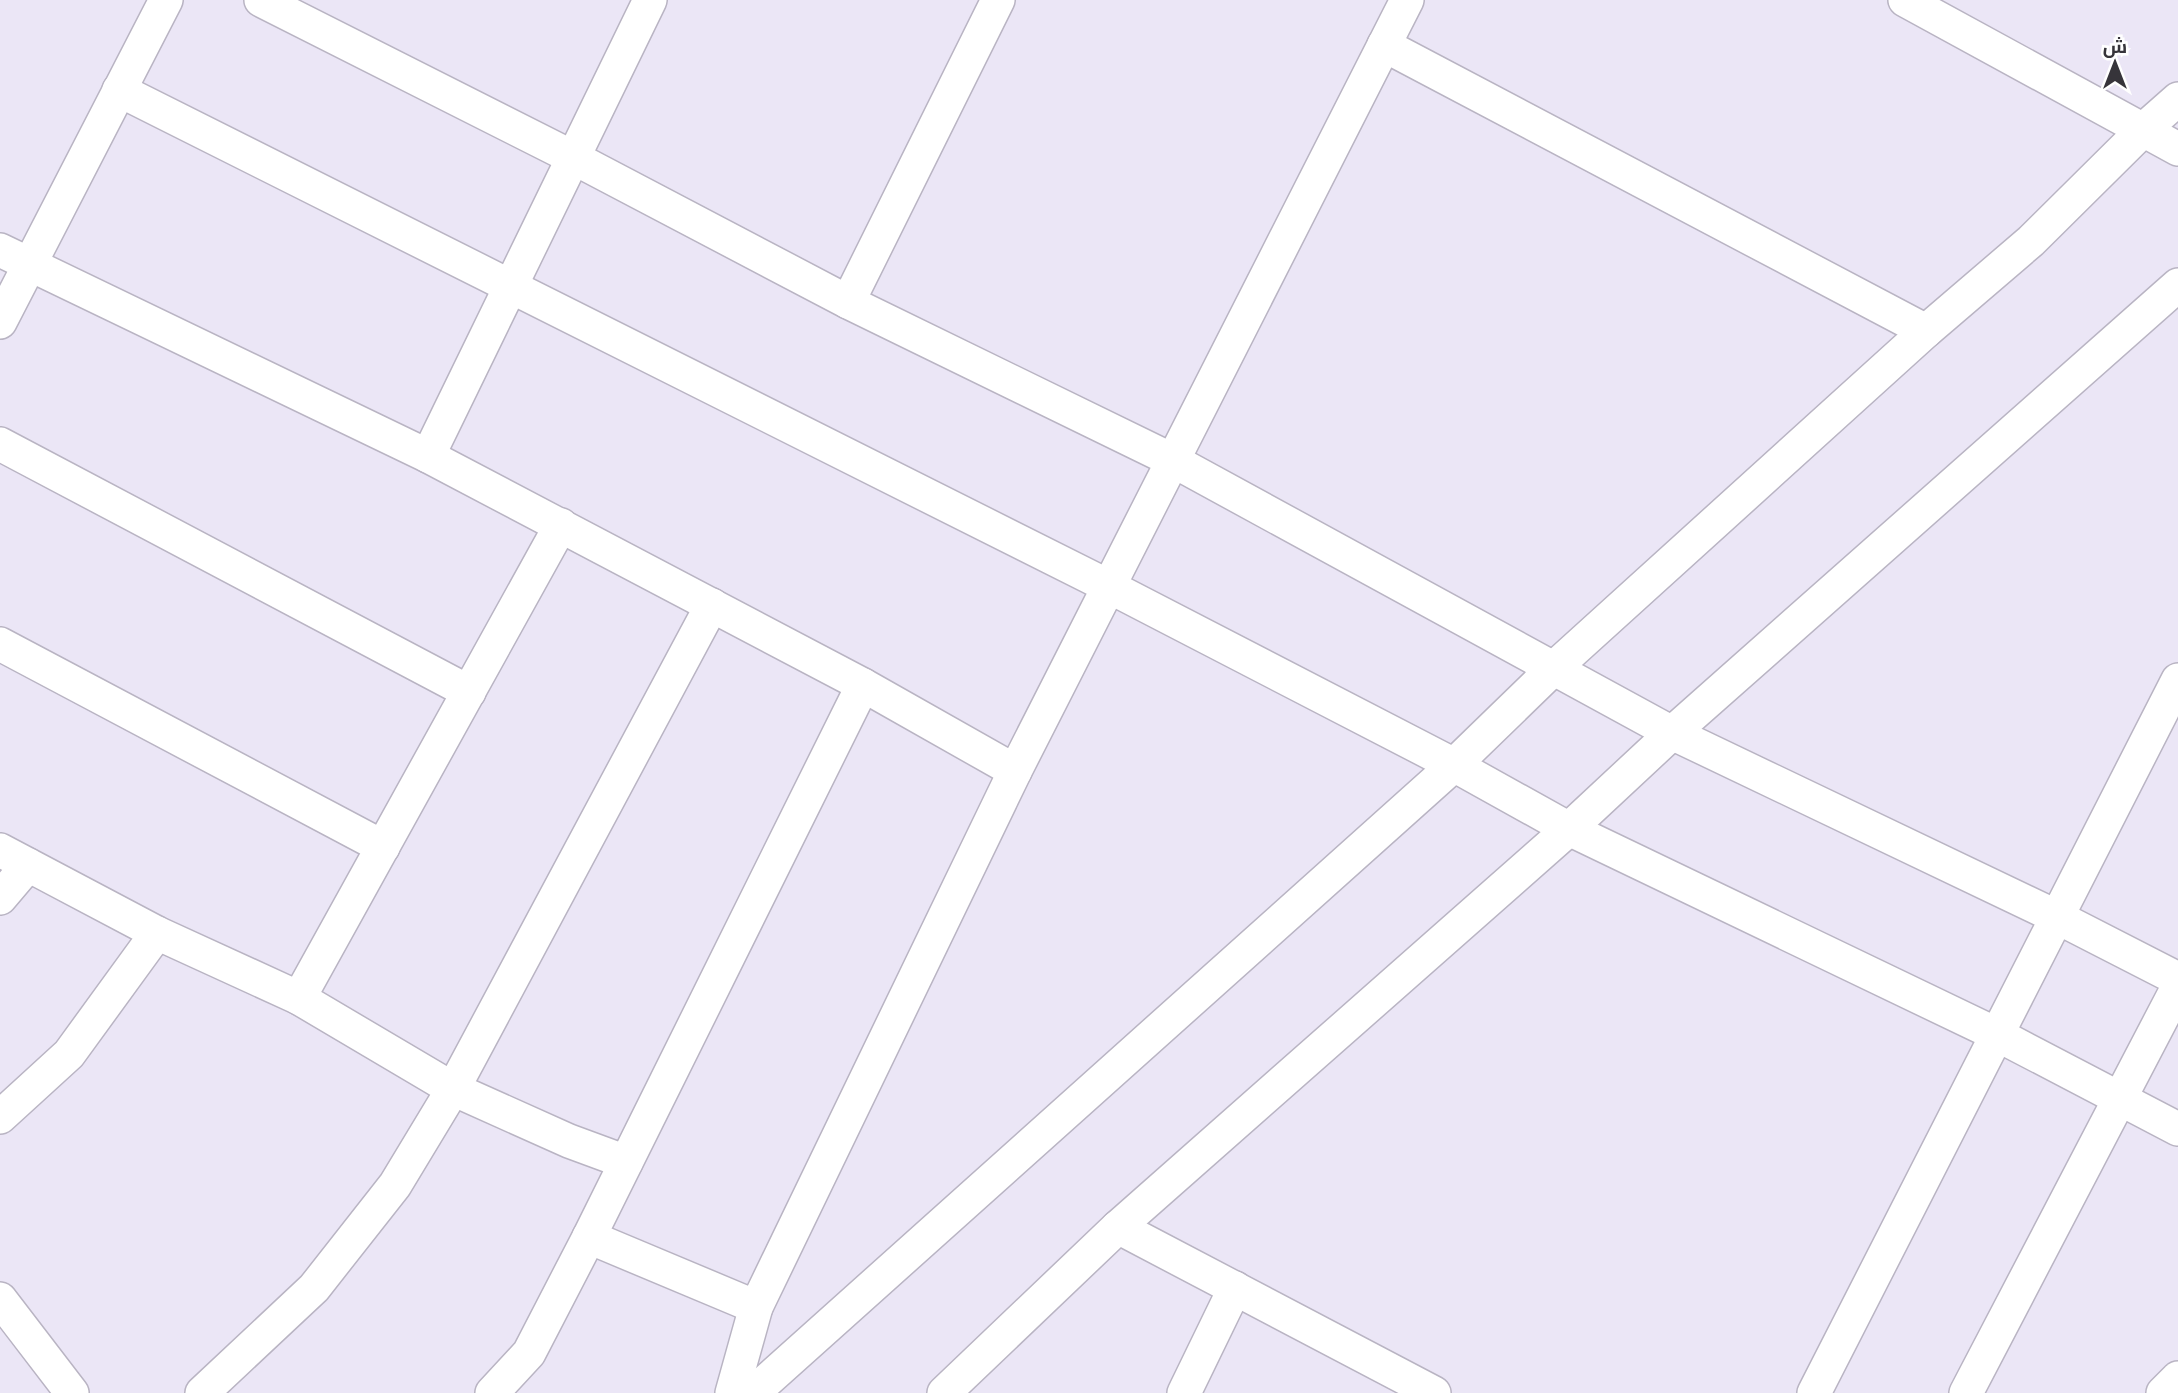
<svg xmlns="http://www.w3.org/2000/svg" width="2178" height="1393" viewBox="0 0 2178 1393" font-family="Signika,Cairo,sans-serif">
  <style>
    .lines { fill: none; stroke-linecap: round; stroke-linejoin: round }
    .street-casing { stroke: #b9b4c3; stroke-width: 36 }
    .street { stroke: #fff; stroke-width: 33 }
  </style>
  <rect width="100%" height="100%" fill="#ebe6f6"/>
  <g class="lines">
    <g class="street-casing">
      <g id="street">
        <path d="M 261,0 L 574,158 L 848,302 L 1172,460 L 1672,733 L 2057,917 L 2178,979"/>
        <path d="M 1905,0 L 2178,149"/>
        <path d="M 1384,45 L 1926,331"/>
        <path d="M 119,90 L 1108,586 L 1454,765 L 1569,829 L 1998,1035 L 2178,1129"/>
        <path d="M 0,250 L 428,456 L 863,685 L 1015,771"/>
        <path d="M 848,302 L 998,0"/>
        <path d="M 0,322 L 166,0"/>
        <path d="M 0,444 L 469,692"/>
        <path d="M 428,456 L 650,0"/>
        <path d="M 0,644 L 383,847"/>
        <path d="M 0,850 L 157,933 L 299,998 L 453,1089 L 569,1141 L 626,1162"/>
        <path d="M 0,898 L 28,865"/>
        <path d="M 299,998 L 561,525"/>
        <path d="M 0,1117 L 69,1054 L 157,933"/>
        <path d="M 1118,1227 L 1434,1393"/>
        <path d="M 589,1237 L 756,1307"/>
        <path d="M 0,1299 L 72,1393"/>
        <path d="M 202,1393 L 314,1288 L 395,1185 L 453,1089 L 712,605"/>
        <path d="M 492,1393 L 529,1353 L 589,1237 L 863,685"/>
        <path d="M 732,1393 L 756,1307 L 1015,771 L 1407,0"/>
        <path d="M 753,1393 L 1454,765 L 1554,668 L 1926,331 L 2031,241 L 2144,129 L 2178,99"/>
        <path d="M 944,1393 L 1118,1227 L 1569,829 L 1672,733 L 2178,285"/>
        <path d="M 1184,1393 L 1235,1288"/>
        <path d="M 1814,1393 L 2178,680"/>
        <path d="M 1966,1393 L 2178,987"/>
        <path d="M 2163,1393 L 2178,1378"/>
      </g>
    </g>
    <use href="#street" class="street"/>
  </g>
  <g transform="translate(2115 63)" stroke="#ffffff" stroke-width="5" paint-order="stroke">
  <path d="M0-5L12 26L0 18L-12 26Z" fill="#36343a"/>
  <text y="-10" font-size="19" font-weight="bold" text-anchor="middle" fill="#36343a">ش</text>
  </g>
</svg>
